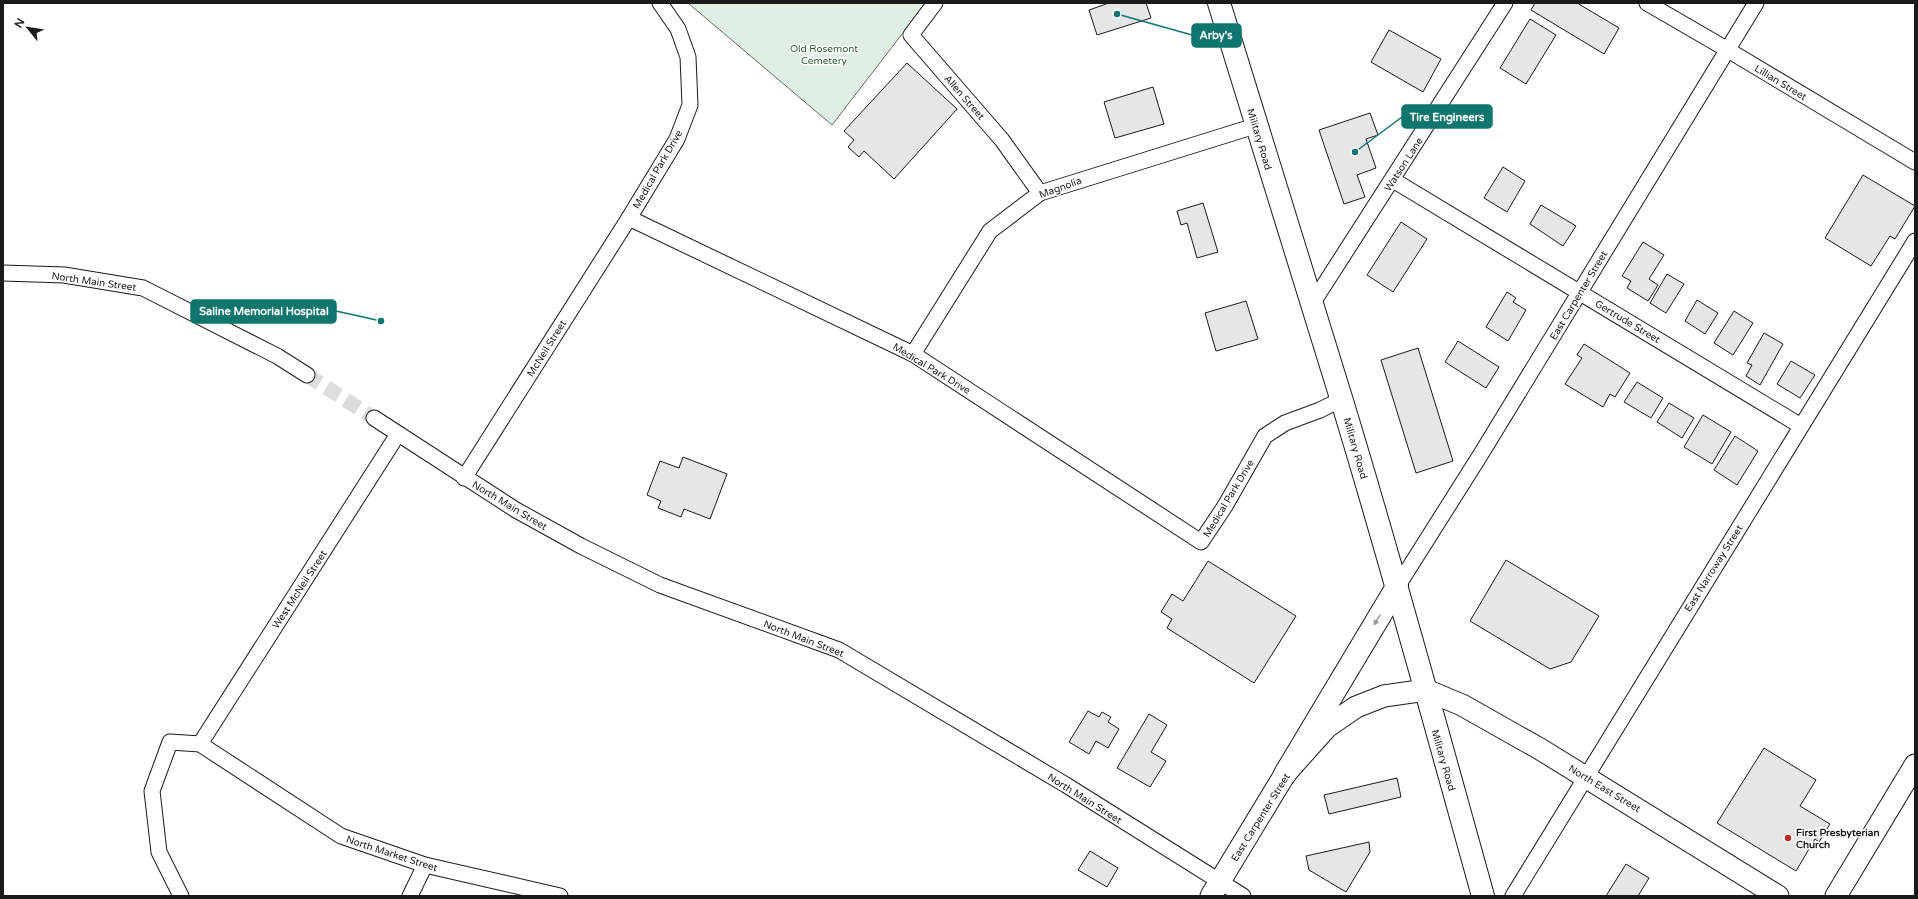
<svg xmlns="http://www.w3.org/2000/svg" width="1918" height="899" viewBox="0 0 1918 899" font-family="'Varela Round',sans-serif">
  <style>
    .green { fill: #e0efe3; stroke: #6a6a6a }
    .building { fill: #e6e6e6; stroke: #1a1a1a }
    .lines { fill: none; stroke-linecap: round; stroke-linejoin: round }
    .street-tunnel { stroke: #ddd; stroke-width: 15; stroke-dasharray: 15 8; stroke-linecap: butt }
    .street-casing { stroke: #1a1a1a; stroke-width: 17 }
    .secondary-casing { stroke: #1a1a1a; stroke-width: 23 }
    .primary-casing { stroke: #1a1a1a; stroke-width: 24 }
    .street { stroke: #fff; stroke-width: 15 }
    .secondary { stroke: #fff; stroke-width: 21 }
    .primary { stroke: #fff; stroke-width: 22 }
    .oneway { fill: #989898 }
    .poi-dot { fill: #c62828; stroke: #fff; stroke-width: 1.5 }
    .labels { text-anchor: middle; stroke-width: 3; stroke-linejoin: round; paint-order: stroke }
    .park-label { font-size: 10px; fill: #2b5a34; stroke: #fff }
    .street-label { font-size: 10px; fill: #1a1a1a; stroke: #fff }
    .poi-label { font-size: 10px; font-weight: bold; fill: #1a1a1a; stroke: #fff; text-anchor: start }
    .leader { fill: none; stroke: #0f766e; stroke-width: 1.5 }
    .callout-dot { fill: #0f766e; stroke: #fff; stroke-width: 1.5 }
    .callout { fill: #0f766e; stroke: #0f766e; stroke-width: 1.5 }
    .callout-label { font-size: 11px; text-anchor: middle; font-weight: bold; fill: #fff }
  </style>
  <rect width="100%" height="100%" fill="#fff"/>
  <path class="green" d="M 688,3 L 926,3 L 832,125 Z"/>
  <g class="building">
    <path d="M 1109,3 L 1146,3 L 1151,18 L 1097,35 L 1089,10 Z"/>
    <path d="M 1535,3 L 1577,3 L 1619,28 L 1604,54 L 1531,10 Z"/>
    <path d="M 1530,19 L 1556,35 L 1526,84 L 1500,68 Z"/>
    <path d="M 1389,30 L 1441,59 L 1423,92 L 1371,62 Z"/>
    <path d="M 907,63 L 957,109 L 894,179 L 864,151 L 859,157 L 848,147 L 854,140 L 844,131 Z"/>
    <path d="M 1153,87 L 1164,124 L 1115,138 L 1104,102 Z"/>
    <path d="M 1370,113 L 1378,135 L 1366,139 L 1376,168 L 1357,175 L 1365,197 L 1344,204 L 1319,130 Z"/>
    <path d="M 1503,167 L 1525,181 L 1507,212 L 1484,198 Z"/>
    <path d="M 1863,175 L 1915,206 L 1895,239 L 1890,236 L 1871,266 L 1825,238 Z"/>
    <path d="M 1203,203 L 1218,252 L 1197,258 L 1187,223 L 1181,225 L 1177,211 Z"/>
    <path d="M 1541,205 L 1576,226 L 1563,246 L 1530,224 Z"/>
    <path d="M 1401,222 L 1427,239 L 1393,292 L 1367,275 Z"/>
    <path d="M 1643,242 L 1664,255 L 1649,279 L 1658,285 L 1648,301 L 1627,288 L 1631,281 L 1622,276 Z"/>
    <path d="M 1667,274 L 1684,284 L 1666,313 L 1650,303 Z"/>
    <path d="M 1507,292 L 1516,298 L 1513,302 L 1526,310 L 1508,341 L 1486,327 Z"/>
    <path d="M 1697,300 L 1718,313 L 1705,334 L 1685,321 Z"/>
    <path d="M 1246,301 L 1258,339 L 1216,351 L 1205,313 Z"/>
    <path d="M 1734,311 L 1753,323 L 1733,355 L 1714,343 Z"/>
    <path d="M 1764,333 L 1783,344 L 1760,385 L 1746,376 L 1752,365 L 1747,363 Z"/>
    <path d="M 1458,341 L 1499,367 L 1486,388 L 1445,362 Z"/>
    <path d="M 1584,344 L 1630,373 L 1615,397 L 1610,394 L 1603,407 L 1565,384 L 1582,358 L 1577,355 Z"/>
    <path d="M 1418,348 L 1453,461 L 1416,473 L 1381,360 Z"/>
    <path d="M 1791,361 L 1815,375 L 1800,398 L 1777,384 Z"/>
    <path d="M 1637,382 L 1663,398 L 1651,418 L 1624,402 Z"/>
    <path d="M 1669,403 L 1694,418 L 1682,438 L 1657,422 Z"/>
    <path d="M 1703,415 L 1731,432 L 1712,464 L 1684,447 Z"/>
    <path d="M 1735,436 L 1758,451 L 1737,485 L 1714,470 Z"/>
    <path d="M 683,457 L 727,474 L 710,519 L 684,509 L 681,517 L 658,508 L 661,501 L 647,495 L 660,461 L 679,468 Z"/>
    <path d="M 1506,560 L 1599,616 L 1571,662 L 1550,669 L 1470,621 Z"/>
    <path d="M 1208,561 L 1296,616 L 1254,683 L 1167,628 L 1172,619 L 1161,612 L 1172,594 L 1183,601 Z"/>
    <path d="M 1088,711 L 1099,717 L 1102,712 L 1111,717 L 1108,722 L 1119,729 L 1108,748 L 1096,741 L 1089,754 L 1069,742 Z"/>
    <path d="M 1149,714 L 1167,725 L 1151,752 L 1166,761 L 1150,787 L 1117,768 Z"/>
    <path d="M 1764,748 L 1816,780 L 1800,806 L 1830,824 L 1819,842 L 1815,839 L 1796,871 L 1717,823 Z"/>
    <path d="M 1397,778 L 1401,797 L 1329,814 L 1324,795 Z"/>
    <path d="M 1369,842 L 1370,852 L 1346,892 L 1309,870 L 1306,856 Z"/>
    <path d="M 1090,851 L 1118,868 L 1107,887 L 1078,870 Z"/>
    <path d="M 1626,864 L 1649,878 L 1638,896 L 1606,896 Z"/>
  </g>
  <g class="lines">
    <path class="street-tunnel" d="M 307,375 L 374,418"/>
    <g class="street-casing">
      <g id="street">
        <path d="M 660,3 L 678,29 L 688,57 L 690,105 L 677,139 L 629,218 L 913,354 L 1201,542 L 1225,506 L 1265,436 L 1285,423 L 1320,410 L 1342,399"/>
        <path d="M 935,3 L 911,35 L 1002,140 L 1040,193"/>
        <path d="M 1647,3 L 1728,50 L 1915,162"/>
        <path d="M 1393,180 L 1801,426"/>
        <path d="M 3,273 L 64,275 L 143,288 L 277,356 L 307,375"/>
        <path d="M 1312,304 L 1505,3"/>
        <path d="M 913,354 L 990,231 L 1040,193 L 1255,126"/>
        <path d="M 374,418 L 516,510 L 581,546 L 660,585 L 839,650 L 1066,785 L 1243,896"/>
        <path d="M 464,478 L 629,218"/>
        <path d="M 1397,587 L 1481,454 L 1756,3"/>
        <path d="M 200,744 L 398,434"/>
        <path d="M 181,896 L 159,852 L 152,791 L 170,742 L 200,744 L 341,836 L 425,865 L 560,896"/>
        <path d="M 410,896 L 425,865"/>
        <path d="M 1513,896 L 1915,241"/>
      </g>
    </g>
    <g class="secondary-casing">
      <g id="secondary">
        <path d="M 1211,896 L 1285,774 L 1327,727 L 1356,707 L 1384,696 L 1426,690 L 1462,705 L 1540,749 L 1778,896"/>
        <path d="M 1836,896 L 1915,765"/>
      </g>
    </g>
    <g class="primary-casing">
      <g id="primary">
        <path d="M 1219,3 C 1259,136 1302,268 1342,401 C 1392,565 1437,731 1483,896"/>
        <path d="M 1285,774 L 1397,587"/>
      </g>
    </g>
    <use href="#street" class="street"/>
    <use href="#secondary" class="secondary"/>
    <use href="#primary" class="primary"/>
  </g>
  <defs><path id="oneway-solid" d="M-6-.8H1V-3.2L6.5 0L1 3.2V.8H-6Z"/></defs>
  <use class="oneway" href="#oneway-solid" transform="translate(1377 620) rotate(121)"/>
  <circle class="poi-dot" cx="1788" cy="838" r="4"/>
  <g class="labels">
    <g class="park-label">
      <text x="824" y="52">Old Rosemont<tspan x="824" dy="12">Cemetery</tspan></text>
    </g>
    <g class="street-label">
      <text transform="translate(1781 82) rotate(31)" y="4">Lillian Street</text>
      <text transform="translate(965 97) rotate(49)" y="4">Allen Street</text>
      <text transform="translate(1260 139) rotate(73)" y="4">Military Road</text>
      <text transform="translate(1403 164) rotate(-57)" y="4">Watson Lane</text>
      <text transform="translate(657 169) rotate(-60)" y="4">Medical Park Drive</text>
      <text transform="translate(1060 187) rotate(-20)" y="4">Magnolia</text>
      <text transform="translate(94 281) rotate(8)" y="4">North Main Street</text>
      <text transform="translate(1578 295) rotate(-59)" y="4">East Carpenter Street</text>
      <text transform="translate(1628 321) rotate(31)" y="4">Gertrude Street</text>
      <text transform="translate(546 348) rotate(-58)" y="4">McNeil Street</text>
      <text transform="translate(932 368) rotate(31)" y="4">Medical Park Drive</text>
      <text transform="translate(1356 448) rotate(74)" y="4">Military Road</text>
      <text transform="translate(1228 498) rotate(-59)" y="4">Medical Park Drive</text>
      <text transform="translate(510 505) rotate(31)" y="4">North Main Street</text>
      <text transform="translate(1713 568) rotate(-58)" y="4">East Narroway Street</text>
      <text transform="translate(299 589) rotate(-57)" y="4">West McNeil Street</text>
      <text transform="translate(804 638) rotate(21)" y="4">North Main Street</text>
      <text transform="translate(1444 760) rotate(74)" y="4">Military Road</text>
      <text transform="translate(1605 788) rotate(31)" y="4">North East Street</text>
      <text transform="translate(1085 798) rotate(32)" y="4">North Main Street</text>
      <text transform="translate(1260 817) rotate(-58)" y="4">East Carpenter Street</text>
      <text transform="translate(392 853) rotate(18)" y="4">North Market Street</text>
    </g>
    <g class="poi-label">
      <text x="1796" y="836">First Presbyterian<tspan x="1796" dy="12">Church</tspan></text>
    </g>
  </g>
  <path class="leader" d="M1117 14L1192 35M1355 152L1402 117M381 321L336 311"/>
  <g class="callout-dot">
    <circle cx="1117" cy="14" r="4"/>
    <circle cx="1355" cy="152" r="4"/>
    <circle cx="381" cy="321" r="4"/>
  </g>
  <g class="callout">
    <rect x="1192" y="24" width="49" height="23" rx="4"/>
    <rect x="1402" y="105" width="90" height="23" rx="4"/>
    <rect x="191" y="300" width="145" height="23" rx="4"/>
  </g>
  <g class="callout-label">
    <text x="1216" y="39">Arby's</text>
    <text x="1447" y="121">Tire Engineers</text>
    <text x="264" y="315">Saline Memorial Hospital</text>
  </g>
  <rect width="1918" height="899" fill="none" stroke="#1a1a1a" stroke-width="8"/>
  <g transform="translate(28 28) rotate(300)" stroke="#ffffff" stroke-width="3" paint-order="stroke">
  <path d="M0-3L7 15L0 10L-7 15Z" fill="#1a1a1a"/>
  <text y="-6" font-size="11" font-weight="bold" text-anchor="middle" fill="#1a1a1a">N</text>
  </g>
</svg>
